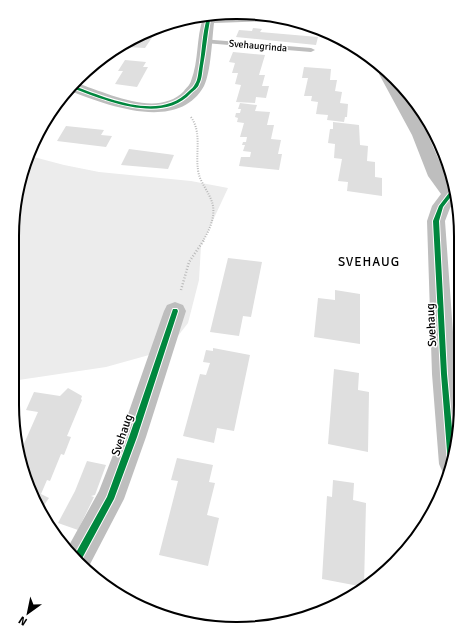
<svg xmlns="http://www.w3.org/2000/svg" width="473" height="641" viewBox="0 0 473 641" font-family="Signika,sans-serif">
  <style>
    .green { fill: #ececec }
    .building { fill: #dfdfdf }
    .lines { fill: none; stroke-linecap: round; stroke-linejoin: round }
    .path-far1 { stroke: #b9b9b9; stroke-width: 2; stroke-dasharray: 1 1.5; stroke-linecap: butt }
    .path { stroke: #b9b9b9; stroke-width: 2.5; stroke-dasharray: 1 2; stroke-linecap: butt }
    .lane { fill: #bebebe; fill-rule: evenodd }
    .street { fill: #bebebe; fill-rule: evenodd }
    .cycleway-casing { stroke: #fff; stroke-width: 2 }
    .cycleway { fill: #00873e; fill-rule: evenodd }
    .labels { text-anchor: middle; stroke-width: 3; stroke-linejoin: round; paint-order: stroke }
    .far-street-label { font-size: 10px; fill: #000; stroke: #fff }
    .street-label { font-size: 12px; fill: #000; stroke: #fff }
    .neighbourhood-label { font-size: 13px; letter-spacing: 1px; fill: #000; stroke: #fff }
    .rim { fill: none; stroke: #000; stroke-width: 2 }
  </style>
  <rect width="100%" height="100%" fill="#fff"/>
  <path class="green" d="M 30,156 L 64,165 L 99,172 L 191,181 L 228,188 L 201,246 L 199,280 L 188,323 L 167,350 L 106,367 L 12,381 L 12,222 L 20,179 Z"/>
  <g class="building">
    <path d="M 253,28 L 262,29 L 260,32 L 318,37 L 316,45 L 236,37 L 239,30 L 252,31 Z"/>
    <path d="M 153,32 L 155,33 L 145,48 L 127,47 L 128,44 Z"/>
    <path d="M 233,52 L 265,55 L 259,75 L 265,75 L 262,86 L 269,86 L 266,98 L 256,97 L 255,103 L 236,102 L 241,85 L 235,84 L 238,73 L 232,73 L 235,63 L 229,62 Z"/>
    <path d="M 125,60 L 146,62 L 143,67 L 148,67 L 137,87 L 115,84 L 123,71 L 118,71 Z"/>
    <path d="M 304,67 L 331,69 L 330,80 L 337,80 L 335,91 L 342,92 L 340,103 L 348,104 L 347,117 L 345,117 L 344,122 L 327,120 L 328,115 L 316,114 L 318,102 L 311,101 L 312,96 L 304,96 L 308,78 L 302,78 Z"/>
    <path d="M 240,103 L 257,105 L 255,111 L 270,112 L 267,125 L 274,125 L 271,139 L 281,140 L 278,154 L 282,154 L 279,170 L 239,166 L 241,157 L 250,157 L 251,152 L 243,151 L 245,145 L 242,145 L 243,142 L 246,142 L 247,137 L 240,137 L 244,123 L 237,122 L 238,118 L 235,117 L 236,113 L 240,113 L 241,109 L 238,109 Z"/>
    <path d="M 333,122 L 359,125 L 360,145 L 368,146 L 367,161 L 375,162 L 375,177 L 382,178 L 382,196 L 347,191 L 348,182 L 338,181 L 342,159 L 334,158 L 335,144 L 328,143 L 330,129 L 333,129 Z"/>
    <path d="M 66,126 L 104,130 L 101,135 L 112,136 L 106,147 L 57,141 Z"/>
    <path d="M 129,149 L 167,154 L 174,155 L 168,169 L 121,165 Z"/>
    <path d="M 228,258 L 262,262 L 251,317 L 243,316 L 239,336 L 210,332 Z"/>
    <path d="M 335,290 L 360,294 L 360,344 L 314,337 L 318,298 L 335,300 Z"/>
    <path d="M 213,348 L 250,355 L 234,431 L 217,428 L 214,443 L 183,436 L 200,374 L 206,375 L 210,363 L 203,362 L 206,350 L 213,351 Z"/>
    <path d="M 334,369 L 359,373 L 358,390 L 369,392 L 368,452 L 328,444 Z"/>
    <path d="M 68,388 L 82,396 L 81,399 L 82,400 L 67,436 L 71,437 L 64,455 L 61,454 L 50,481 L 47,480 L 41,494 L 49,498 L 40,511 L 20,463 L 19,455 L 38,412 L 26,410 L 34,392 L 60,396 Z"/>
    <path d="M 177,458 L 213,465 L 209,482 L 215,483 L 207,515 L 219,518 L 208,566 L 159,555 L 178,481 L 171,480 Z"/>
    <path d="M 87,461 L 106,465 L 95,495 L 91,496 L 94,497 L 78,530 L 58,523 L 75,491 Z"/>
    <path d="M 333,480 L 354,483 L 353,500 L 366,503 L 364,587 L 322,579 L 327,496 L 332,497 Z"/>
  </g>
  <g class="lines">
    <path class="path-far1" d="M 191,117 C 203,134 194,156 199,175 C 202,185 211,195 213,206 C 215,218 209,231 203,241"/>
    <path class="path" d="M 181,290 L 189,262 L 204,240"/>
    <g class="lane">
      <path d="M 202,39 L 311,48 L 315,50 L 311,52 L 205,43 L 202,43 Z"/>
      <path d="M 395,94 L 408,94 L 414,99 L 395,98 Z"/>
    </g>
    <g class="street">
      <path d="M 266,14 L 279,18 L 274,21 L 214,23 C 212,39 211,72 204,86 C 178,133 107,105 70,91 L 76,83 C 106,92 157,119 184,91 C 186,88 190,85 191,81 C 199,61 196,38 203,18 Z"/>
      <path d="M 381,71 L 401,88 L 428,135 L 445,174 L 453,184 L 457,199 L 450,208 L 445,221 L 456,374 L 460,418 L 449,476 L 443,473 L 439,464 L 432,374 L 427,221 L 432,206 L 441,194 L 428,176 L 412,135 L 379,74 Z"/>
      <path d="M 175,302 L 183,305 L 186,311 L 146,437 L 124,499 L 87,570 L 78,563 L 67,549 L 99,491 L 120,437 L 164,311 L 167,305 Z"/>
    </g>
    <g class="cycleway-casing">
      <g id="cycleway">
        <path d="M 272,16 L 276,17 L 210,20 C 207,35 206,51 203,66 C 202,72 202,79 199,84 C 198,88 194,90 191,93 C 162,125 105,100 72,88 L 74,86 C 107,98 160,122 189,91 C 191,89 194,87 195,84 C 198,80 198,74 199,69 C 202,53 202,34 207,18 Z"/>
        <path d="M 451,192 L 453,194 L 443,207 L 439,221 L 447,374 L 454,450 L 451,467 L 449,467 L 448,464 L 441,374 L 433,221 L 439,206 L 449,193 Z"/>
        <path d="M 173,309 L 177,309 L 178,311 L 137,437 L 114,499 L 79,564 L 73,558 L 107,497 L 129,437 Z"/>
      </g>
    </g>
    <use href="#cycleway" class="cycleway"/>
  </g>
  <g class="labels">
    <g class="far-street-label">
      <text transform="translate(258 45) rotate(5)" y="4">Svehaugrinda</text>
    </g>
    <g class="street-label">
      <text transform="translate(431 325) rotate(-93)" y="4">Svehaug</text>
      <text transform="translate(122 435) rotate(-71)" y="4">Svehaug</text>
    </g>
    <g class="neighbourhood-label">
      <text x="369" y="266">SVEHAUG</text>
    </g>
  </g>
  <path d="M0 0H473V641H0ZM236 19H237A217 217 0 0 1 454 236V405A217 217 0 0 1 237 622H236A217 217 0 0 1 19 405V236A217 217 0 0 1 236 19Z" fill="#fff" fill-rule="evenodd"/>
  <path class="rim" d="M236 19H237A217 217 0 0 1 454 236V405A217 217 0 0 1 237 622H236A217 217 0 0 1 19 405V236A217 217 0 0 1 236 19Z"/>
  <g transform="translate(28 613) rotate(213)" stroke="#ffffff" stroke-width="3" paint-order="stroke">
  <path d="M0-3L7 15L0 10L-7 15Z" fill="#000000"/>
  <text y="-6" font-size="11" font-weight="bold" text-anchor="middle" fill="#000000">N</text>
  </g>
</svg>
